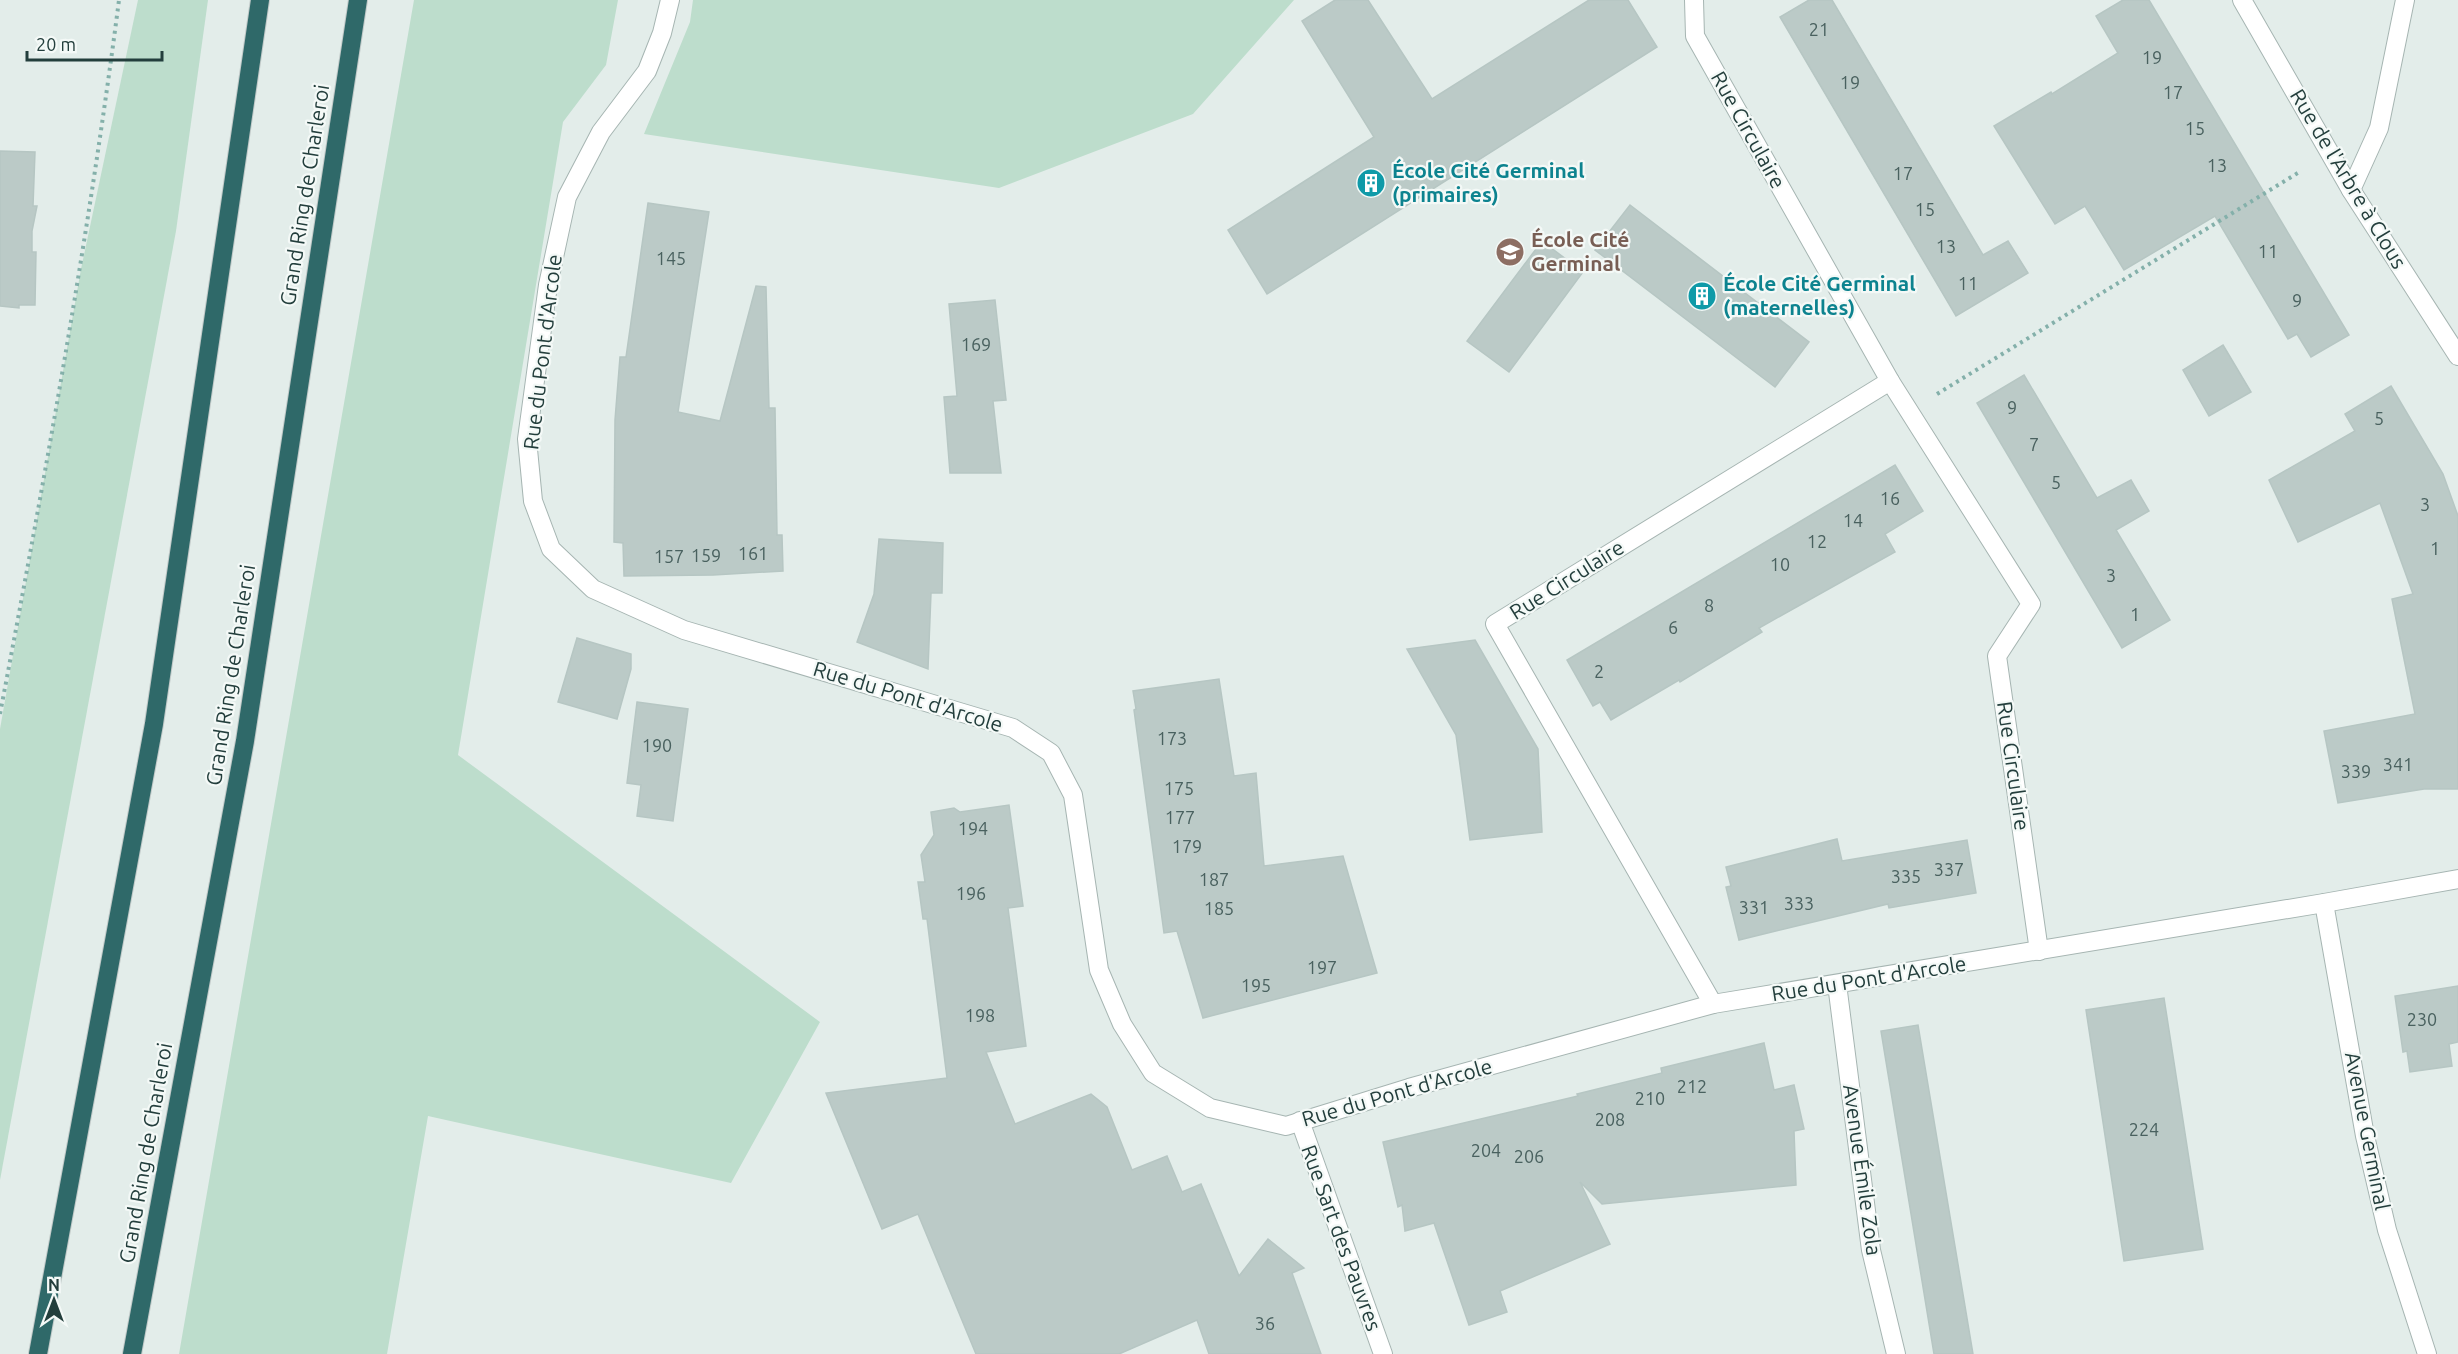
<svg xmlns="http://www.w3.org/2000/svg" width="2458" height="1354" viewBox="0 0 2458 1354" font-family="Ubuntu,sans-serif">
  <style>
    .green { fill: #bdddcc }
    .building { fill: #bbcac7; stroke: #b6c6c3; stroke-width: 1.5 }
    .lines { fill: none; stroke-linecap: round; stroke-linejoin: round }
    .street-casing { stroke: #a6b5b2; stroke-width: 20 }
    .highway-casing { stroke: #c1c9c8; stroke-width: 20 }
    .path { stroke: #84b0aa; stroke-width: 4; stroke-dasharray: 3 4.5; stroke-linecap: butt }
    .street { stroke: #fff; stroke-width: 18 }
    .highway { stroke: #2f6969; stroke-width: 18 }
    .labels { text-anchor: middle; stroke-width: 4.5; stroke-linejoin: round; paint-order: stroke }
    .number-label { font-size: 18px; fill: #49615f }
    .street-label { font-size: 21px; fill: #233e3c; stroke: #f4f9f7 }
    .culture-label { font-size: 21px; font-weight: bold; fill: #0d838f; stroke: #f4f9f7; text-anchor: start }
    .education-label { font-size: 21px; font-weight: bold; fill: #785e54; stroke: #f4f9f7; text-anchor: start }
  </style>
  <rect width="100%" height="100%" fill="#e3edea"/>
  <g class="green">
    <path d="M 138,0 L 208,0 L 176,231 L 0,1180 L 0,729 L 81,269 Z"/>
    <path d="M 414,0 L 618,0 L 606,65 L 563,122 L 458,755 L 820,1022 L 731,1183 L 428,1116 L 387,1354 L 179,1354 Z"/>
    <path d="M 693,0 L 1294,0 L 1193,114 L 999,188 L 644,134 L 690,22 Z"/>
  </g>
  <g class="building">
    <path d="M 1335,0 L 1368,0 L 1432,99 L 1589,0 L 1628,0 L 1657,47 L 1267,294 L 1228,230 L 1374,137 L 1302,21 Z"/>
    <path d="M 1809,0 L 1832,0 L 1983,255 L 2008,241 L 2028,273 L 1956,316 L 1780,17 Z"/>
    <path d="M 2123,0 L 2149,0 L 2349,335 L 2311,357 L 2297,334 L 2288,339 L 2215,216 L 2124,270 L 2085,206 L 2055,224 L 1994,126 L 2051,92 L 2052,94 L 2118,53 L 2096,16 Z"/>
    <path d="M 0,151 L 35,152 L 33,206 L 37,206 L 32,231 L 32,252 L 36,252 L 35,305 L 19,305 L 19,308 L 0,306 Z"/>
    <path d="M 648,203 L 709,212 L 678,412 L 720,421 L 756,286 L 766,287 L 769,408 L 775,408 L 777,535 L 782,535 L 783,571 L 713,575 L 624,576 L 623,543 L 614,542 L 615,420 L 620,357 L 626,357 Z"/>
    <path d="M 1630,205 L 1809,342 L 1775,387 L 1595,250 Z"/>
    <path d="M 1542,241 L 1583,272 L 1509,372 L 1467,341 Z"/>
    <path d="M 995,300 L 1006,400 L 993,401 L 1001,473 L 950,473 L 944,397 L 957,396 L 949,304 Z"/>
    <path d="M 2223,345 L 2251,392 L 2209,416 L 2183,370 Z"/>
    <path d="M 2024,375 L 2097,498 L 2131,480 L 2149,511 L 2116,530 L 2170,620 L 2122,648 L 1977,403 Z"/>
    <path d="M 2391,386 L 2443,474 L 2458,516 L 2458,789 L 2424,789 L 2338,803 L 2324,731 L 2415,714 L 2392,599 L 2413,594 L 2380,503 L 2298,542 L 2269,480 L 2355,431 L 2345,414 Z"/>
    <path d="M 1895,465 L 1923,511 L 1885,534 L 1895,552 L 1759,628 L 1762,632 L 1680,682 L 1679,680 L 1611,720 L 1600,702 L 1593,706 L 1567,660 Z"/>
    <path d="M 879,539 L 943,543 L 942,593 L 931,593 L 928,669 L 857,642 L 874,594 Z"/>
    <path d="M 577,638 L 631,654 L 631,669 L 617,719 L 558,702 Z"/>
    <path d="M 1475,640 L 1538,749 L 1542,832 L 1470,840 L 1456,735 L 1407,649 Z"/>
    <path d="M 1219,679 L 1234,776 L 1256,773 L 1264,866 L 1343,856 L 1377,973 L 1203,1018 L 1177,931 L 1164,933 L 1134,710 L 1136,709 L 1133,691 Z"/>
    <path d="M 637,702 L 688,709 L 673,821 L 637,816 L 641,785 L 627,783 Z"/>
    <path d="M 1009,805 L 1023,906 L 1008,908 L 1026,1046 L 986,1052 L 1015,1124 L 1091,1094 L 1107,1107 L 1132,1170 L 1167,1156 L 1182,1192 L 1201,1184 L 1239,1276 L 1268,1239 L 1304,1268 L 1292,1273 L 1321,1354 L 1209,1354 L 1197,1320 L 1119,1354 L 976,1354 L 918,1214 L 882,1229 L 826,1093 L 947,1078 L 927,919 L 923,919 L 918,882 L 925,882 L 921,855 L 934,835 L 931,812 L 954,808 L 960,812 Z"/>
    <path d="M 1837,839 L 1842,861 L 1967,840 L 1976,893 L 1889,908 L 1888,904 L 1739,940 L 1726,887 L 1731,886 L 1726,867 Z"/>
    <path d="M 2458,986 L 2458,1042 L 2449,1044 L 2452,1066 L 2410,1072 L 2407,1051 L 2403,1052 L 2395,996 Z"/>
    <path d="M 2164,998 L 2203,1249 L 2124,1261 L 2086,1010 Z"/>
    <path d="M 1918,1025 L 1973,1354 L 1934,1354 L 1881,1031 Z"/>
    <path d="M 1764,1043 L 1774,1090 L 1794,1085 L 1804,1129 L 1794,1131 L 1796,1185 L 1602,1204 L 1580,1182 L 1610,1244 L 1500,1291 L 1507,1312 L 1469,1325 L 1434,1223 L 1405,1231 L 1402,1205 L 1398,1207 L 1383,1142 L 1578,1096 L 1577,1094 L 1662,1073 L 1661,1068 Z"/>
  </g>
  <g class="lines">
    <g class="street-casing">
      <g id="street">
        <path d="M 670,0 L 662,33 L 647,71 L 601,132 L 567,197 L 548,285 L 527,439 L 533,501 L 551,549 L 593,589 L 684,630 L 1013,728 L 1051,753 L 1073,795 L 1099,970 L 1122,1024 L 1153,1073 L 1210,1108 L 1286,1126 L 1409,1088 L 1713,1004 L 2324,903 L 2458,879"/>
        <path d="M 1694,0 L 1695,36 L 1890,381 L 2031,604 L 1997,656 L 2039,951"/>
        <path d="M 2242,0 L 2351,190 L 2458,356"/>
        <path d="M 2351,190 L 2379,128 L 2405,0"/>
        <path d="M 2324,903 L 2365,1136 L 2387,1230 L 2427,1354"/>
        <path d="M 1837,984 L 1871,1250 L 1896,1354"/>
        <path d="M 1713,1004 L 1495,624 L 1890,381"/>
        <path d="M 1300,1121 L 1383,1354"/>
      </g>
    </g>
    <g class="highway-casing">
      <g id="highway">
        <path d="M 38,1354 L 154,724 L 260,0"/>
        <path d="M 132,1354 L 245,741 L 358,0"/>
      </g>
    </g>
    <g class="path">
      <path d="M 1937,394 L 2301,171"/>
      <path d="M 0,714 C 45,477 88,240 119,0"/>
    </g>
    <use href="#street" class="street"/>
    <use href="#highway" class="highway"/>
  </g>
  <defs>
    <g id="building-disc" transform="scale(1.5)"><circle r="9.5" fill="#0f9aa8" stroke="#f4f9f7"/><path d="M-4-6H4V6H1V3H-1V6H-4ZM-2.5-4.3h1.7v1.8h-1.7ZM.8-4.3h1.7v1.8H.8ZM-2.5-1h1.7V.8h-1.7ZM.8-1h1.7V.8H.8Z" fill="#fff"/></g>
    <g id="school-disc" transform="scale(1.5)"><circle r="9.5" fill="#8d6e63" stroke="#f4f9f7"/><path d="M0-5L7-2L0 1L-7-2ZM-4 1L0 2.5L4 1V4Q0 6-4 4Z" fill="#fff"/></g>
  </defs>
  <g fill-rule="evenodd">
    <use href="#building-disc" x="1371" y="183"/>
    <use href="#school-disc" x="1510" y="252"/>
    <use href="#building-disc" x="1702" y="296"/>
  </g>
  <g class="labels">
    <g class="number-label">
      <text x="1819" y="36">21</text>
      <text x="2152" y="64">19</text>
      <text x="1850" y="89">19</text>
      <text x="2173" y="99">17</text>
      <text x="2195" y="135">15</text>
      <text x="2217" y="172">13</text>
      <text x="1903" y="180">17</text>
      <text x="1925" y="216">15</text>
      <text x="1946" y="253">13</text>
      <text x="2268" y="258">11</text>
      <text x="671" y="265">145</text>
      <text x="1968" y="290">11</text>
      <text x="2297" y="307">9</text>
      <text x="976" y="351">169</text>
      <text x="2012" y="414">9</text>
      <text x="2379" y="425">5</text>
      <text x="2034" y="451">7</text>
      <text x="2056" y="489">5</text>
      <text x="1890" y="505">16</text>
      <text x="2425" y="511">3</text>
      <text x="1853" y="527">14</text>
      <text x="1817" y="548">12</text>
      <text x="2435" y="555">1</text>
      <text x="753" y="560">161</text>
      <text x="706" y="562">159</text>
      <text x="669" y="563">157</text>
      <text x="1780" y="571">10</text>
      <text x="2111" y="582">3</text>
      <text x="1709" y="612">8</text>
      <text x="2135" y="621">1</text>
      <text x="1673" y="634">6</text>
      <text x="1599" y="678">2</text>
      <text x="1172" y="745">173</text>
      <text x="657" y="752">190</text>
      <text x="2398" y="771">341</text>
      <text x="2356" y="778">339</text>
      <text x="1179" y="795">175</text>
      <text x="1180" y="824">177</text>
      <text x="973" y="835">194</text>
      <text x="1187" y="853">179</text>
      <text x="1949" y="876">337</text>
      <text x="1906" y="883">335</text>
      <text x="1214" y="886">187</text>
      <text x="971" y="900">196</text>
      <text x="1799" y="910">333</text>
      <text x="1754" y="914">331</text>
      <text x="1219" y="915">185</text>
      <text x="1322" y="974">197</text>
      <text x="1256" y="992">195</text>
      <text x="980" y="1022">198</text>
      <text x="2422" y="1026">230</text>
      <text x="1692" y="1093">212</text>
      <text x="1650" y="1105">210</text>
      <text x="1610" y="1126">208</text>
      <text x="2144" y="1136">224</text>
      <text x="1486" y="1157">204</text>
      <text x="1529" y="1163">206</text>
      <text x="1265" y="1330">36</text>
    </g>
    <g class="street-label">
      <text transform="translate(1748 130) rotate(61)" y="7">Rue Circulaire</text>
      <text transform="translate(2348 179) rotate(59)" y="7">Rue de l'Arbre à Clous</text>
      <text transform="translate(305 195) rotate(-81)" y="7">Grand Ring de Charleroi</text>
      <text transform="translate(543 352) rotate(-83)" y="7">Rue du Pont d'Arcole</text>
      <text transform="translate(1567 580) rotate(-32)" y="7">Rue Circulaire</text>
      <text transform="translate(231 675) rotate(-81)" y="7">Grand Ring de Charleroi</text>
      <text transform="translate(908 697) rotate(17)" y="7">Rue du Pont d'Arcole</text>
      <text transform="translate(2013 766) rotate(82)" y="7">Rue Circulaire</text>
      <text transform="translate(1869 979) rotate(-9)" y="7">Rue du Pont d'Arcole</text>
      <text transform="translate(1397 1093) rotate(-16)" y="7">Rue du Pont d'Arcole</text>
      <text transform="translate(2367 1131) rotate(79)" y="7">Avenue Germinal</text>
      <text transform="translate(146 1153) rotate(-80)" y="7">Grand Ring de Charleroi</text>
      <text transform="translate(1862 1170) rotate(82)" y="7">Avenue Émile Zola</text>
      <text transform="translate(1341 1238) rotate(70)" y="7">Rue Sart des Pauvres</text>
    </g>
    <g class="culture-label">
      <text x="1392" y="178">École Cité Germinal<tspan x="1392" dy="24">(primaires)</tspan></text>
      <text x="1723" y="291">École Cité Germinal<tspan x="1723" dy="24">(maternelles)</tspan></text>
    </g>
    <g class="education-label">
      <text x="1531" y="247">École Cité<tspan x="1531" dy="24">Germinal</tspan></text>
    </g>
  </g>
  <g transform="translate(54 1300)" stroke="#f4f9f7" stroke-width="4.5" paint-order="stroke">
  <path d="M0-4.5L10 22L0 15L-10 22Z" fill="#233e3c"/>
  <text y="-9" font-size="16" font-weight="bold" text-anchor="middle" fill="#233e3c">N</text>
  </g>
  <path d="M27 51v9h135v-9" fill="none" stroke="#233e3c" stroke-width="3"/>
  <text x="36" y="51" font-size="18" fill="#233e3c" stroke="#f4f9f7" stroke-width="4.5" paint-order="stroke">20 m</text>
</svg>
